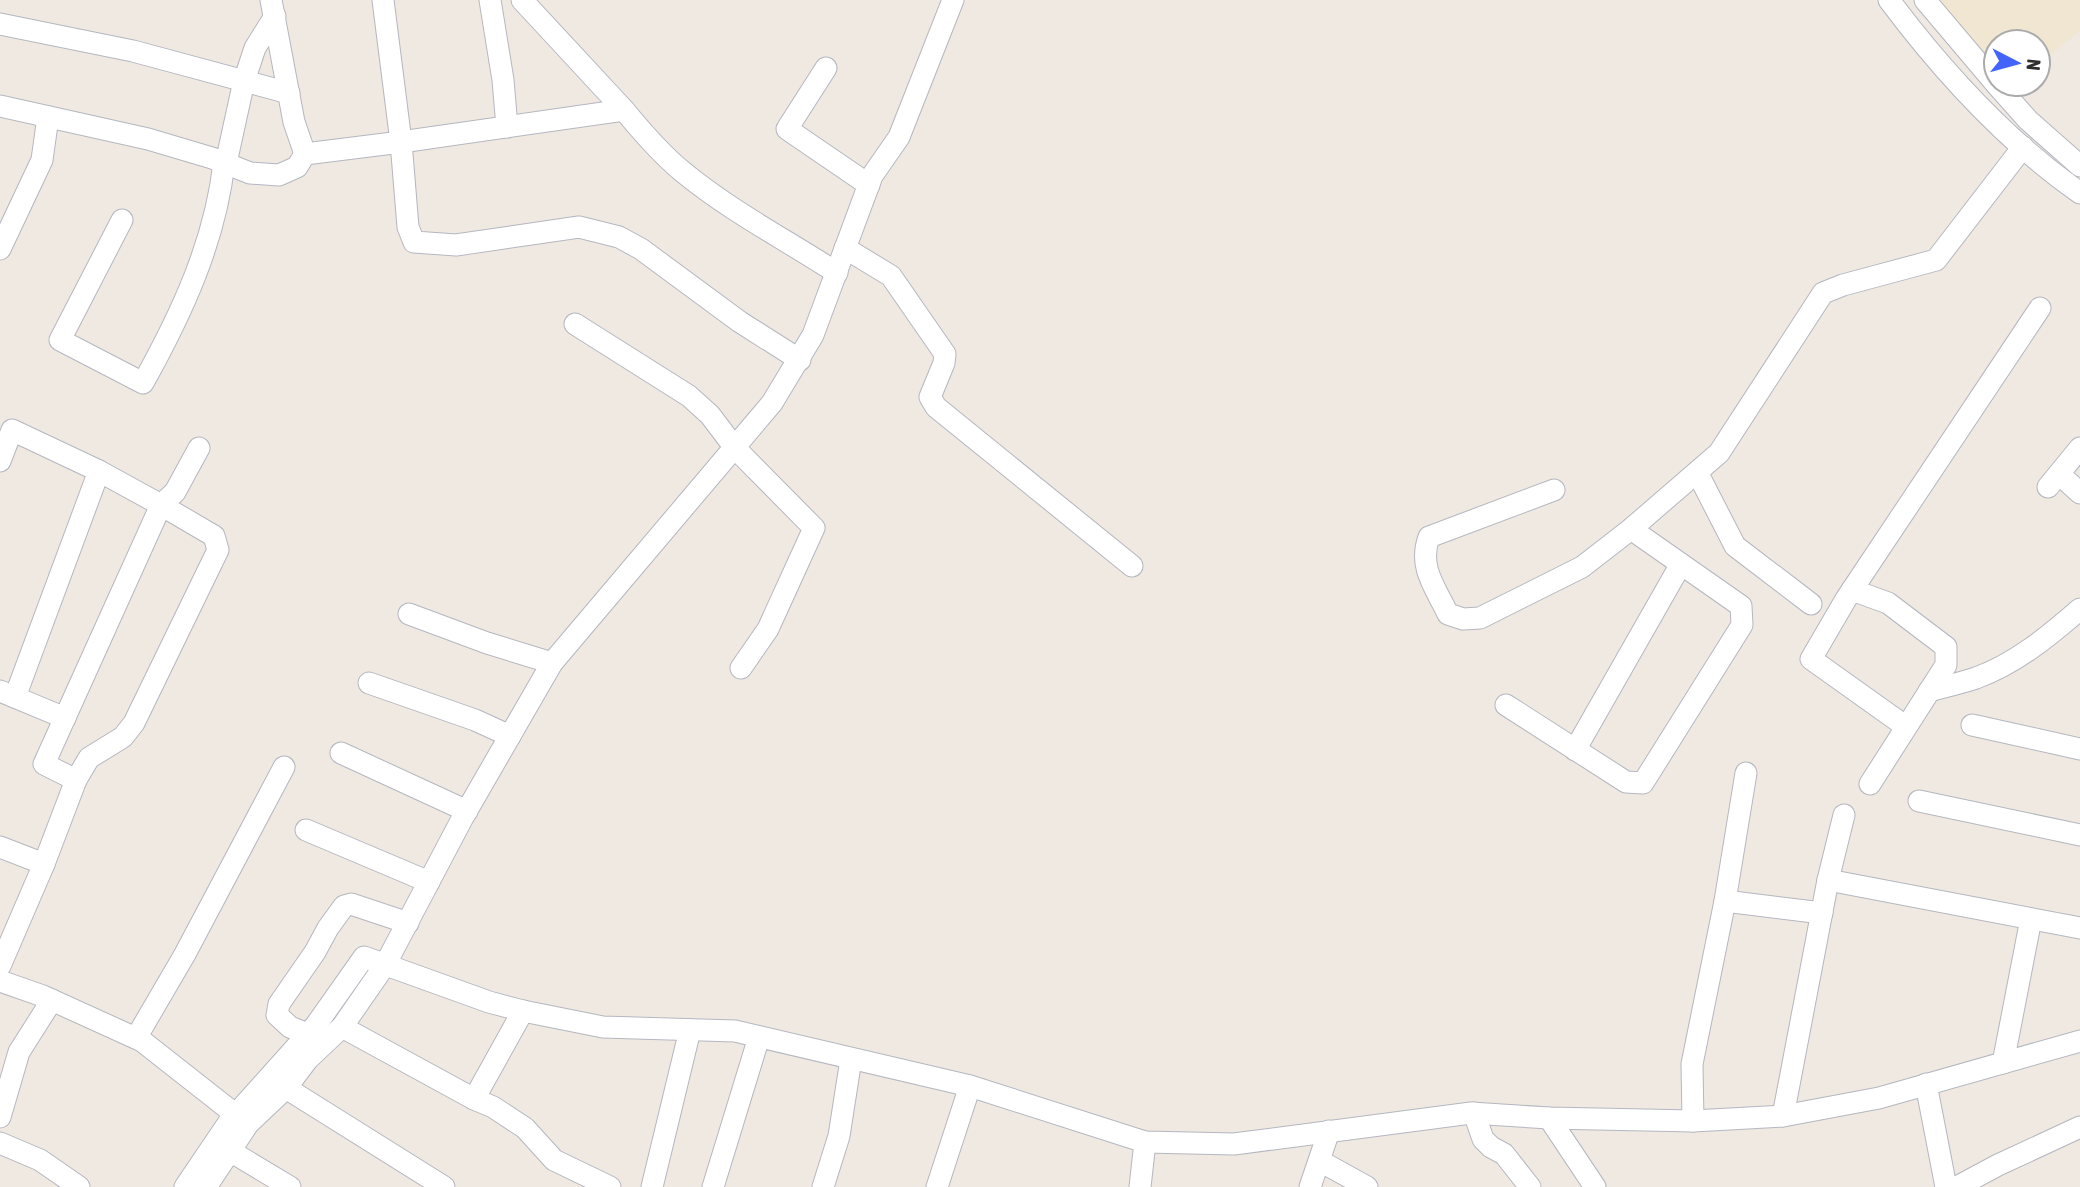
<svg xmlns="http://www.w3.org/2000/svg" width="2080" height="1187" viewBox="0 0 2080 1187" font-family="'Asap Condensed',sans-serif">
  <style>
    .education { fill: #f0e6d1 }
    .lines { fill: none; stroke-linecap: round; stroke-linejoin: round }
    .minor-casing { stroke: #b4b7c1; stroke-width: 23 }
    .minor { stroke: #fff; stroke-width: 21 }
  </style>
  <rect width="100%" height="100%" fill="#efe9e1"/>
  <path class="education" d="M 1933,0 L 2080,0 L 2080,31 L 2038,65 L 2038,42 L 1996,42 L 1996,68 Z"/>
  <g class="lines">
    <g class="minor-casing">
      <g id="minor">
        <path d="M 271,0 L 294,122 L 305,154"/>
        <path d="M 383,0 L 401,142 L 624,110 L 522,0"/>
        <path d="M 490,0 L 503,80 L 507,127"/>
        <path d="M 1889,0 C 1943,72 2006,141 2080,193"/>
        <path d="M 1925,0 L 1996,84"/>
        <path d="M 0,24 L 133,51 L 289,93"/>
        <path d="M 826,68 L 787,129 L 869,185"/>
        <path d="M 1996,84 L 2028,120 L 2080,166"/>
        <path d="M 0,106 L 148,139 L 212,158 L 250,173 L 279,175 L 297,167 L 305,154 L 401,142 L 408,227 L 414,242 L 456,245 L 579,227 L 619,237 L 641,249 L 740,322 L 800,360"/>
        <path d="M 624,110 C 642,132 661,154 683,172 C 729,210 786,240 837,273"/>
        <path d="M 226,163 L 244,81 L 255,48 L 275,16"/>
        <path d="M 122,220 L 60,340 L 143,383 C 182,313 215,242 224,163"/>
        <path d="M 845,248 L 891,276 L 945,354 L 944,363 L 930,397 L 936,407 L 1132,566"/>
        <path d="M 0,249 L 42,160 L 48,117"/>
        <path d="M 575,324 L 689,396 L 710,415 L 735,448 L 814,528 L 768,629 L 741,668"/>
        <path d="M 0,461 L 12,430 L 99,471 L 161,505 L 44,764 L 76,780 L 44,864 L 0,966"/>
        <path d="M 1697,472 L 1735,546 L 1811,604"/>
        <path d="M 2059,474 L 2080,493"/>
        <path d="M 2048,487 L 2080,448"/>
        <path d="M 1554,490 L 1429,537 C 1418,567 1435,587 1448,614 L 1463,619 L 1480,618 L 1582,567 L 1631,529 L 1719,453 L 1823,293 L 1843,285 L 1936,260 L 2023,147"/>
        <path d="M 1852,590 L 1888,603 L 1946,647 L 1946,665 L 1870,784"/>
        <path d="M 409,614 L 487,643 L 552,663"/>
        <path d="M 369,683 L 475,720 L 510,736"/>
        <path d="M 0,691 L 65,718"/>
        <path d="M 1929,691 C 1944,687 1961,683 1976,678 C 2015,664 2049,636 2080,609"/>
        <path d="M 15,697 L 99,471"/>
        <path d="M 1506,705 L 1626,782 L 1643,783 L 1742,625 L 1741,606 L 1631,529"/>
        <path d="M 1972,725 L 2080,749"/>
        <path d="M 1905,726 L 1811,659 L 1846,599 L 2040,308"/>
        <path d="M 1575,750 L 1681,564"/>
        <path d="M 341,753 L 467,811"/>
        <path d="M 76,780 L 89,758 L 123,737 L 134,723 L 218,550 L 214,536 L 161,505 L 175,492 L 199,448"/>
        <path d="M 1919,801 L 2080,835"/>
        <path d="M 306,830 L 429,882"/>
        <path d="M 0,847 L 44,864"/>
        <path d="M 1828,880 L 2080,928"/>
        <path d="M 1725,901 L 1822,913"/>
        <path d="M 0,981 L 43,996 L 142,1041 L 245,1122"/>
        <path d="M 342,1027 L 474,1099 L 523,1011"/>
        <path d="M 307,1034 L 290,1027 L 277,1015 L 279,1004 L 315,952 L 328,928 L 344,906 L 351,904 L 408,923"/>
        <path d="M 136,1038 L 185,954 L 284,767"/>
        <path d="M 2003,1063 L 2031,919"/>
        <path d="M 1926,1084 L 1946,1187"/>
        <path d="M 286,1088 L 444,1187"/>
        <path d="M 474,1099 L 493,1107 L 525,1128 L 554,1160 L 610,1187"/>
        <path d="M 1474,1113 L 1483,1139 L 1491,1147 L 1504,1154 L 1530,1187"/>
        <path d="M 1783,1116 L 1828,880 L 1844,815"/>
        <path d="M 0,1117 L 19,1052 L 52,1000"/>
        <path d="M 1549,1118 L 1595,1187"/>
        <path d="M 1693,1121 L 1692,1064 L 1725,901 L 1746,773"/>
        <path d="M 0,1143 L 40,1160 L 79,1187"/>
        <path d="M 230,1151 L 290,1187"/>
        <path d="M 1320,1161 L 1367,1187"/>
        <path d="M 185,1187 L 229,1122 L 316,1025 L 364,957 L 489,1002 L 523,1011 L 603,1027 L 735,1031 L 970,1086 L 1145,1142 L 1234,1144 L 1471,1113 L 1549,1118 L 1693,1121 L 1783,1116 L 1879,1098 L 2080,1041"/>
        <path d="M 206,1187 L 248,1124 L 286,1088 L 308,1059 L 342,1027 L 385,965 L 462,819 L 552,663 L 772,403 L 813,335 L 872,176 L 899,137 L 953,0"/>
        <path d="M 652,1187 L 690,1030"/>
        <path d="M 713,1187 L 759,1037"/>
        <path d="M 823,1187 L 839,1136 L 851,1059"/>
        <path d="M 937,1187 L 970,1086"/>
        <path d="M 1140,1187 L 1145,1142"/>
        <path d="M 1310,1187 L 1329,1131"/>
        <path d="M 1957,1187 L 1998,1165 L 2080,1127"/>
      </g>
    </g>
    <use href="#minor" class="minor"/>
  </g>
  <g transform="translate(2017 63) rotate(96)"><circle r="33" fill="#ffffff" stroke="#ababab" stroke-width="2"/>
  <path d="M0-5L12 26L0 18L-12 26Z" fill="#4264fb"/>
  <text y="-10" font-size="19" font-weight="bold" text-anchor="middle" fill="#2e2e2e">N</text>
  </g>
</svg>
